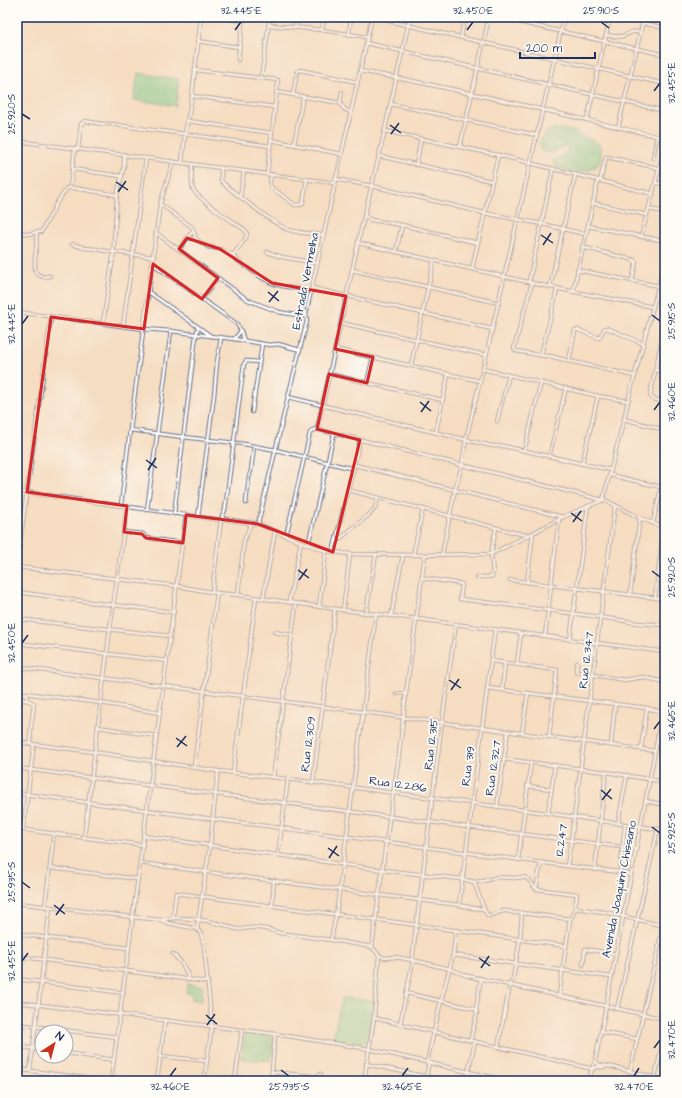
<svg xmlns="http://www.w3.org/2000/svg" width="682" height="1098" viewBox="0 0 682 1098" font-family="'Architects Daughter',sans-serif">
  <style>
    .grass { fill: url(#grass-tufts); stroke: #497e78 }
    .wetland { fill: url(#wetland-marsh); stroke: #497e78 }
    .pitch { fill: #77ce93; stroke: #497e78 }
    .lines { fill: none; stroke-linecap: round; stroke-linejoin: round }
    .minor-casing { stroke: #676c81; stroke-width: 4.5 }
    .minor { stroke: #fff; stroke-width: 2.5 }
    .marked { fill: none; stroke: #d62828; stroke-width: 3; stroke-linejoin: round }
    .ticks { fill: none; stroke: #1b2f5e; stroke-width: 1.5 }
    .labels { text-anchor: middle; stroke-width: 3.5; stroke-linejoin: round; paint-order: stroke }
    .street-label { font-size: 12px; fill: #1b2f5e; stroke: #fdfcf7 }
    .neatline { fill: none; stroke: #1b2f5e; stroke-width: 1.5 }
    .ticks-label { font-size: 10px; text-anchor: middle; fill: #1b2f5e }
  </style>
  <defs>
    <pattern id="grass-tufts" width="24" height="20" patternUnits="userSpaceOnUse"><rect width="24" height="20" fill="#77ce93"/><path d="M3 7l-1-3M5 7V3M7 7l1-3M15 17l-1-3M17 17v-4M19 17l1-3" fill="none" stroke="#66b181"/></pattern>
    <pattern id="wetland-marsh" width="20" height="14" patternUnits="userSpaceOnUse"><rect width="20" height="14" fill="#77ce93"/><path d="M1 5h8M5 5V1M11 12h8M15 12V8" fill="none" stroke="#66b181"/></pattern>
  </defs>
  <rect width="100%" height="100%" fill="#fdfcf7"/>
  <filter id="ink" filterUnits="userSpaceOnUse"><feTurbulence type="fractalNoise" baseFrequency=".025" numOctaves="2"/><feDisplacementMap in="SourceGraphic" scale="8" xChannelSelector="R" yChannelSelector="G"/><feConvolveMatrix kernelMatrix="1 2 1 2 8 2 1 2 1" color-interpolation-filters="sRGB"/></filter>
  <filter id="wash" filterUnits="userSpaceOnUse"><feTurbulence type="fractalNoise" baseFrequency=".012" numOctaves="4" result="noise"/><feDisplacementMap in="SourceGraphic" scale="16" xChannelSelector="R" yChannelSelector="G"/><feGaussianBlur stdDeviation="0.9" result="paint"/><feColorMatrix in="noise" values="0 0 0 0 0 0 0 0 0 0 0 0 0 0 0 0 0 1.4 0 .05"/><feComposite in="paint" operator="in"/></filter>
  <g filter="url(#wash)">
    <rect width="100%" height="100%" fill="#f5ddc1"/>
    <path class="grass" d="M 245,1033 L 274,1037 L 271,1061 L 241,1059 Z"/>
    <path class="wetland" d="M 552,129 L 560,129 L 573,131 L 599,144 L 601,149 L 601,159 L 598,165 L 594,169 L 576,173 L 566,171 L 556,167 L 553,161 L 555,158 L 560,157 L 569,148 L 564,146 L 552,154 L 540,150 C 537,141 544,132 552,129 Z"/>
    <g class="pitch">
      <path d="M 138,73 L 179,79 L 176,106 L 134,100 Z"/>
      <path d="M 187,984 L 203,986 L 202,1001 L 191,1000 L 192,994 L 186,993 Z"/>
      <path d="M 342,997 L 374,1001 L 369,1043 L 333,1039 Z"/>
    </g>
  </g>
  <g filter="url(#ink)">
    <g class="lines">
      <g class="minor-casing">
        <g id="minor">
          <path d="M 214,17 L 243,21"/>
          <path d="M 496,17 L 665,55"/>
          <path d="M 389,21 L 665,84"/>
          <path d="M 643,23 L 665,28"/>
          <path d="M 269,25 L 322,30 L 367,37"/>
          <path d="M 295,27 L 296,17"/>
          <path d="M 322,30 L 324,17"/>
          <path d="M 349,35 L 351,17"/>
          <path d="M 606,35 C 611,36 619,37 623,36 C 631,33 630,31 640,32"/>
          <path d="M 461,37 L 465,17"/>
          <path d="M 197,41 L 239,47"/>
          <path d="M 366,43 L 665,111"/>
          <path d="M 238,60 L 243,17"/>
          <path d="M 195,70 L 278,80 L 267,174"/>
          <path d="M 360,71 C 462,89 563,115 665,138"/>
          <path d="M 261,78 L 270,17"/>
          <path d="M 277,92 L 340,103 L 344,109 L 350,112"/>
          <path d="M 293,95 L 297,72 L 300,70 L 357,82"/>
          <path d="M 192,96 L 275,107"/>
          <path d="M 340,103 L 342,92"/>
          <path d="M 391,104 L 536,135"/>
          <path d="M 587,120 L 610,17"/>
          <path d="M 188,121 L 272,133"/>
          <path d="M 618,128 L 644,17"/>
          <path d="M 385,131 L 498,155 L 653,194"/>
          <path d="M 271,140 L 341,154"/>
          <path d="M 17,141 L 335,183"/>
          <path d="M 294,144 L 303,97"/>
          <path d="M 460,147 L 489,17"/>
          <path d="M 78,149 L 81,124 L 85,121 L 102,124 L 112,124 L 137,128 L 185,134 L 270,146"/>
          <path d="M 379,156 L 491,181"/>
          <path d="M 653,158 L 657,137"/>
          <path d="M 182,163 L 185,134 L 192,96 L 201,17"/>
          <path d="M 192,164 C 192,170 191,184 193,189 C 197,199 235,223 245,230 L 247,234 L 246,238 L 233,255"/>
          <path d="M 416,165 L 421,139"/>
          <path d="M 221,168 L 221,180 L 224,184 L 240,197"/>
          <path d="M 72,169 L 121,176"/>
          <path d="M 244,171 L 240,197 C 255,207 273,224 289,230 C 300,233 312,234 323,235"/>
          <path d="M 272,175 C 270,179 269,183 271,187 L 295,205 C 298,205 300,206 303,203 L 307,179"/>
          <path d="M 335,179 L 372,186 L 484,213 L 542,224 L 585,234"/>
          <path d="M 600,181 L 606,157 L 607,157 L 659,168"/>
          <path d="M 656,183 L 665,184"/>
          <path d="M 70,188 L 75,148"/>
          <path d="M 593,203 L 647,215"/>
          <path d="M 160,204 L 192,227 L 196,239 L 208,247 L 220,249 L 233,255 L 237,260 L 262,278 L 272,283 L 282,286 L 311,291"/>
          <path d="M 649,209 L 665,212"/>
          <path d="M 364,215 L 371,220 L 402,225 L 478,243"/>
          <path d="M 588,226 L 665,241"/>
          <path d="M 17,232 L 29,234 L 36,232 L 41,232 L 53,211 C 54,204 63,195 67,188 L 74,188 L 117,195"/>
          <path d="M 36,232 C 39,245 32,261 36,273 L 43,277 L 50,276"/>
          <path d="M 156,233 L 248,300 L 279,312 L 296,315 L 306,314"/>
          <path d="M 641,237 L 665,146"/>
          <path d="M 187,238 L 196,239"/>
          <path d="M 358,243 L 550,287 L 653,307"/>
          <path d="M 72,244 L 85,248 L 96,249 L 106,251 L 154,257"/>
          <path d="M 582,247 L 634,260 L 636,262 L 632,281"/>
          <path d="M 179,249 L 193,231"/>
          <path d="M 267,252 L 282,257 L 317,263"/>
          <path d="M 396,252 L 402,225"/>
          <path d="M 153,264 L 237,324 L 241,331 L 244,341"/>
          <path d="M 472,269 L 498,155"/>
          <path d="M 352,270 L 499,303"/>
          <path d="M 577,270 L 659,286"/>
          <path d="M 529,282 L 553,169"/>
          <path d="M 532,283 L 514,348 L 516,351 L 545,356 L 550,356 L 569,361"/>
          <path d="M 550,287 L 575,176"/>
          <path d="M 312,288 L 492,329"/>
          <path d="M 573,292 L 598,181"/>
          <path d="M 150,293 L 211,336"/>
          <path d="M 656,294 L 665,297"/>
          <path d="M 202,299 L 218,278"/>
          <path d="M 17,312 L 144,329 L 171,331 L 234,339 L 270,345 L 278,344 L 300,350"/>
          <path d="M 103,323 L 113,258 L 117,195 L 124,167 L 124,154"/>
          <path d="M 341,323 L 486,355"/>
          <path d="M 123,326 L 146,158"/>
          <path d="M 665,330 L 663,335 L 650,395 L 651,397 L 653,399 L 665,402"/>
          <path d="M 234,339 L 241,331"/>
          <path d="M 335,349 L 480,381"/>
          <path d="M 541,355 L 554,303 L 557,289"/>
          <path d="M 411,365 L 434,261"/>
          <path d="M 483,369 L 598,396 L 628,401"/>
          <path d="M 656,370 L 665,372"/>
          <path d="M 329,374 L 442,400"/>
          <path d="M 635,376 L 569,361 L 575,330 L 578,330 L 599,338 L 604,329 L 607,328 L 644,344"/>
          <path d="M 367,383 L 373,357"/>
          <path d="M 288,397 L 492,446 L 503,446 L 611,470"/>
          <path d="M 252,412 L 262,344"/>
          <path d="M 624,419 L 665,430"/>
          <path d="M 497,421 L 509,375"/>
          <path d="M 317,429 L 335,349 L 361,229 L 379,156 L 410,17"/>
          <path d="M 130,430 L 183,437 L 244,444 L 276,450 L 354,469"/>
          <path d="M 436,432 L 448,375"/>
          <path d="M 524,451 L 541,383"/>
          <path d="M 549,457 L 566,388"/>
          <path d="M 582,464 L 598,396"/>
          <path d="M 355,465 L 563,517"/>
          <path d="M 610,475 L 661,487"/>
          <path d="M 348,490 L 521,534 L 529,535"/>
          <path d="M 17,491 L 221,520 L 223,519 L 258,524 L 301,542 L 326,551 L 350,554 L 413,555 L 491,554 L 533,533 L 563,517 L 603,500"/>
          <path d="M 660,493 L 665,495"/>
          <path d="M 603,500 L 624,419 L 628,401 L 665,261"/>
          <path d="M 246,503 L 249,477 L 251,471 L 254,446"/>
          <path d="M 121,505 L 130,430 L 160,204 L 173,162"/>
          <path d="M 147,510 L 171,331"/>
          <path d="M 174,514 L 196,335 L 198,328"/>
          <path d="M 198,517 L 214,396 L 217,362 L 221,338"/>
          <path d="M 223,519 L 222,516 L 225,510 L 244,364 L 246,361 L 259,362"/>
          <path d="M 653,523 L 665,471"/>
          <path d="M 258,524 L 288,397 L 307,321 L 306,314 L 372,17"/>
          <path d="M 124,532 L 143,534 L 146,538 L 183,543"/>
          <path d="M 286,536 L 310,433 L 313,430 L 317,429 L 603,500 L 609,502 L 640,518 L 665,528"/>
          <path d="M 336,542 L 370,514 L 375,508 L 378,498"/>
          <path d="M 308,545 L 334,434"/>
          <path d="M 333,552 L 360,440"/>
          <path d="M 413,555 L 423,509"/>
          <path d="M 442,555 L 455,490 L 462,465 L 466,439 L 483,369 L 564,17"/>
          <path d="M 17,564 L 51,317"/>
          <path d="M 17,567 L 177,586 L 217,593 L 238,595 L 343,610 L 417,619 L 665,652"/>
          <path d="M 477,577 L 489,577 L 492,576 L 493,573 L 491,554 L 496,528"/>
          <path d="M 423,578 L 462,584 L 460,599 L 600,617 L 638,623 L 665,625"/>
          <path d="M 510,580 L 665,599"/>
          <path d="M 527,582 L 533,533"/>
          <path d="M 17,592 L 113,605 L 174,612"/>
          <path d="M 212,592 L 221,520"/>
          <path d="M 238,595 L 244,541 L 251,523"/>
          <path d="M 630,595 L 640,518"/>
          <path d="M 655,598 L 664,527"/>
          <path d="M 263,599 L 267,576 L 275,531"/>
          <path d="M 289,602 L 301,542"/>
          <path d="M 319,607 L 326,551"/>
          <path d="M 343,610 L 350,554"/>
          <path d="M 366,613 L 376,554"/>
          <path d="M 391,616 L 403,555"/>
          <path d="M 17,619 L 170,636"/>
          <path d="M 274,632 L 292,635"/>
          <path d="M 545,636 L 559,519"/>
          <path d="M 570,639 L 588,506"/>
          <path d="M 17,643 L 167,661"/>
          <path d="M 491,661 L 557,670 L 549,737"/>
          <path d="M 577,663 L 576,672 L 625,680 L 642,677 L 665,682"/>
          <path d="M 517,664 L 521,633"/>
          <path d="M 17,667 C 230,695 442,721 655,751"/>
          <path d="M 487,688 L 647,708 L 662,712"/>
          <path d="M 502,690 L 505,663"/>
          <path d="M 17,692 L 101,703 L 160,713"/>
          <path d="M 27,694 L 27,700 L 34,703 L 30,736 L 31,738 L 31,744"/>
          <path d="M 396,694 L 406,693"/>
          <path d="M 17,700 L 27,700"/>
          <path d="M 98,727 L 156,736"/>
          <path d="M 522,733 L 528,693"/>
          <path d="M 17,742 L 94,752 L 218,771 L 288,779 L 525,810 L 665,830"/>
          <path d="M 611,745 L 615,705"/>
          <path d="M 641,749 L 647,708"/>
          <path d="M 503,759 L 606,772 L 665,782"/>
          <path d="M 194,767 L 217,593"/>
          <path d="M 17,768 L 636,849"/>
          <path d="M 233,773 L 256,598"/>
          <path d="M 273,778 L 296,604"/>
          <path d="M 313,783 L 335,609"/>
          <path d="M 527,786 L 551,789"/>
          <path d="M 17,793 L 567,866 L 620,872 L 631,875"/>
          <path d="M 646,801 L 665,805"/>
          <path d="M 497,807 L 508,731"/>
          <path d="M 548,813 L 555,765"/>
          <path d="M 618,823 L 627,775"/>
          <path d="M 17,829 L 143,845"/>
          <path d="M 23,830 L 34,744"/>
          <path d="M 144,836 L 383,870 L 462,879 L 474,882 L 484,881 L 497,877 L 514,878 L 524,877 L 529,880 L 536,889 L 577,894 L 575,908"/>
          <path d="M 84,838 L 110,629 L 127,507"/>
          <path d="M 278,855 L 288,779"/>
          <path d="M 518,860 L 531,762"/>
          <path d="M 140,863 L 379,895 L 459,905 L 473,908 L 484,909 L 488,916 L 503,911 L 507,911 L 514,913 L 522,913 L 570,919"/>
          <path d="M 567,866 L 571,841 L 615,505"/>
          <path d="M 50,868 L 138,879"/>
          <path d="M 595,870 L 606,772"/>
          <path d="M 620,872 L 625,824"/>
          <path d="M 474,882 L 484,909"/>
          <path d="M 536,889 L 541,863"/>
          <path d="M 17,903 L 133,917 L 161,920 L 168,923 L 197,929"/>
          <path d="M 459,905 L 495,629"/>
          <path d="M 45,906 L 54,834"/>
          <path d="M 272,906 L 274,880"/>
          <path d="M 173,917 L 176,893 L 417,925 L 566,946"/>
          <path d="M 161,920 C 179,915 207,920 225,925 C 229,926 233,929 237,929 C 241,930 245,928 249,928 C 259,927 271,930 280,933 L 331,940 L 372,947 L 379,955 L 384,958 L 395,957 L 412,960 L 450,969 L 468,976 L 665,1019"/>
          <path d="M 17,934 L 129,948"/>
          <path d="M 331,940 L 336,915 L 376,614"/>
          <path d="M 372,947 L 386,842 L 399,755 L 406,693 L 425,555"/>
          <path d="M 173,954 C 181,961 186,969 189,979"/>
          <path d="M 453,955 L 611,977"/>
          <path d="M 17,956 L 207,982"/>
          <path d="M 412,960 L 442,722 L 456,624"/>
          <path d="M 583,965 L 585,949 L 616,954"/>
          <path d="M 17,979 L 124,993"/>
          <path d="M 406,993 L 476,1009"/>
          <path d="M 559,995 L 570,919 L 573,914 L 575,908 L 604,912 L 665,926"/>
          <path d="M 17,1002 L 275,1034 L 369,1049 L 508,1081"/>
          <path d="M 617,1009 L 658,829"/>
          <path d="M 374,1018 L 593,1069"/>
          <path d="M 17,1024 L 117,1037"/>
          <path d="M 400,1024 L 413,961"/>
          <path d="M 601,1032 L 637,1039"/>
          <path d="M 470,1041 L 477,1014 L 476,1009 L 481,978"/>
          <path d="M 17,1046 L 42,1050"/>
          <path d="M 498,1047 L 510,985 L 513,979 L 520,939 L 522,913"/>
          <path d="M 66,1053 L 114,1060"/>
          <path d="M 160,1056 L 207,1061"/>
          <path d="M 595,1061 L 599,1065 L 613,1067 L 665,1080"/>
          <path d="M 427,1062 L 441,1001 L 453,955 L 456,930"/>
          <path d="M 366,1064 L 447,1081"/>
          <path d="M 593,1068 L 598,1067 L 604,1067"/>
          <path d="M 17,1069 L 106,1081"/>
          <path d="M 30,1071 L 41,983 L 50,907"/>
          <path d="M 630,1071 L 665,919"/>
          <path d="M 272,1072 L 310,1076 L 313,1078 L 314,1081"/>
          <path d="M 655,1077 L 665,1033"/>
          <path d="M 313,1078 L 321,1074"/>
          <path d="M 111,1081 L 186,515"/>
          <path d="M 157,1081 L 165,1020"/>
          <path d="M 204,1081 L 212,1026 L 204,946 L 201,934 L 197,929 L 210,845 L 218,771"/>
          <path d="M 235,1081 L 242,1030"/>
          <path d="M 271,1081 L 275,1034"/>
          <path d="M 364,1081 L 374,1018 L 379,955"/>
          <path d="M 425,1081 L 429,1062"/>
          <path d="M 466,1081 L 475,1042"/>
          <path d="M 588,1081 L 595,1061 L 601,1032 L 665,699"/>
        </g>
      </g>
      <use href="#minor" class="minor"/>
    </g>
  </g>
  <path d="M0 0H682V1098H0ZM 187,238 L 220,249 L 272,283 L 346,296 L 335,349 L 373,357 L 367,383 L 329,374 L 317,429 L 360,440 L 333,552 L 258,524 L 186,515 L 183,543 L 146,538 L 142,534 L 124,532 L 127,506 L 27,492 L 51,317 L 144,329 L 153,264 L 202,299 L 218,278 L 179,249 Z" fill="#f5ddc1" fill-opacity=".55" fill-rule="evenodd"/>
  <path class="marked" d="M 187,238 L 220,249 L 272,283 L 346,296 L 335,349 L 373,357 L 367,383 L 329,374 L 317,429 L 360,440 L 333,552 L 258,524 L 186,515 L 183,543 L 146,538 L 142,534 L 124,532 L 127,506 L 27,492 L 51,317 L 144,329 L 153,264 L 202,299 L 218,278 L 179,249 Z"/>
  <path class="ticks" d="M 601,22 L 609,28M 235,30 L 241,22M 467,30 L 473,22M 654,91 L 660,83M 22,114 L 30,119M 390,125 L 401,133M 391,134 L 399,123M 116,182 L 128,190M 118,192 L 126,181M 541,235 L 553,243M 543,245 L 551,233M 268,292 L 279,301M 269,302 L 278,291M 652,315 L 660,321M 22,324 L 28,316M 420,402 L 431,411M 654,410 L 660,402M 421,412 L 429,401M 146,460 L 157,468M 148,470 L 156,458M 571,513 L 582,521M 573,522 L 581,511M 298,570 L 309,578M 652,571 L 660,577M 299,580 L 307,569M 22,643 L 28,635M 449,680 L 461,688M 451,690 L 459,679M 654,729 L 660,721M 176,738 L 187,746M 177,747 L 186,736M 601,790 L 612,799M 602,800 L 611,789M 652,827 L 660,833M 328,848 L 339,856M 329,858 L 337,846M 22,882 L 30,888M 54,905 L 65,914M 56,915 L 64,904M 479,958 L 490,966M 22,961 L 28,953M 481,968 L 489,956M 206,1015 L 217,1024M 207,1025 L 215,1014M 654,1048 L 660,1040M 281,1070 L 289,1076M 170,1076 L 176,1068M 402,1076 L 408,1068M 634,1076 L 639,1068"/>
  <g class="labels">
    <g class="street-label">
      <text transform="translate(305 281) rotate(-79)" y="4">Estrada Vermelha</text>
      <text transform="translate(586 660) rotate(-83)" y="4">Rua 12.347</text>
      <text transform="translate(308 744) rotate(-83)" y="4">Rua 12.309</text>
      <text transform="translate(431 744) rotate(-83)" y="4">Rua 12.315</text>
      <text transform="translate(468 766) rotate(-82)" y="4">Rua 319</text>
      <text transform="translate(493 768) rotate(-82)" y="4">Rua 12.327</text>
      <text transform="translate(398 784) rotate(8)" y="4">Rua 12.286</text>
      <text transform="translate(561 840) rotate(-82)" y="4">12.247</text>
      <text transform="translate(619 889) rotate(-79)" y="4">Avenida Joaquim Chissano</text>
    </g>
  </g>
  <rect width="682" height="1098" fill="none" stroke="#fdfcf7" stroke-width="44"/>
  <g transform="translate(54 1044) rotate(36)"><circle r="19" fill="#fdfcf7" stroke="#a3aaba"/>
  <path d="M0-3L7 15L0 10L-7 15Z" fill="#c8321e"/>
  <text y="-6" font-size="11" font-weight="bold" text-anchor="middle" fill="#1b2f5e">N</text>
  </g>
  <path d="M520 52v6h75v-6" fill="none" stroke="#1b2f5e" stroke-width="2"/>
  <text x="526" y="52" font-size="12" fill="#1b2f5e" stroke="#fdfcf7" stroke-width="3" paint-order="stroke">200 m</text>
  <rect x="22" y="22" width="638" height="1054" class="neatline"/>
  <g class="ticks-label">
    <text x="241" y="14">32.445°E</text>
    <text x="473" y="14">32.450°E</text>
    <text x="601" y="14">25.910°S</text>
    <text transform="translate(671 83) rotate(-90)" y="4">32.455°E</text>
    <text transform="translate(11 114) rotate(-90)" y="4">25.920°S</text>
    <text transform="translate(671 321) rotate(-90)" y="4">25.915°S</text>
    <text transform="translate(11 324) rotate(-90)" y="4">32.445°E</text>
    <text transform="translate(671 402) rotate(-90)" y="4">32.460°E</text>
    <text transform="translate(671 577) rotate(-90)" y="4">25.920°S</text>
    <text transform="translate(11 643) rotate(-90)" y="4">32.450°E</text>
    <text transform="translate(671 721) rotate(-90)" y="4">32.465°E</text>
    <text transform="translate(671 833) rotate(-90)" y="4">25.925°S</text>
    <text transform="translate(11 882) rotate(-90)" y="4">25.935°S</text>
    <text transform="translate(11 961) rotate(-90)" y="4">32.455°E</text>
    <text transform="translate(671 1040) rotate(-90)" y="4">32.470°E</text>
    <text x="170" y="1090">32.460°E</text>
    <text x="289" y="1090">25.935°S</text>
    <text x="402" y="1090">32.465°E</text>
    <text x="634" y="1090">32.470°E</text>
  </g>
</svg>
